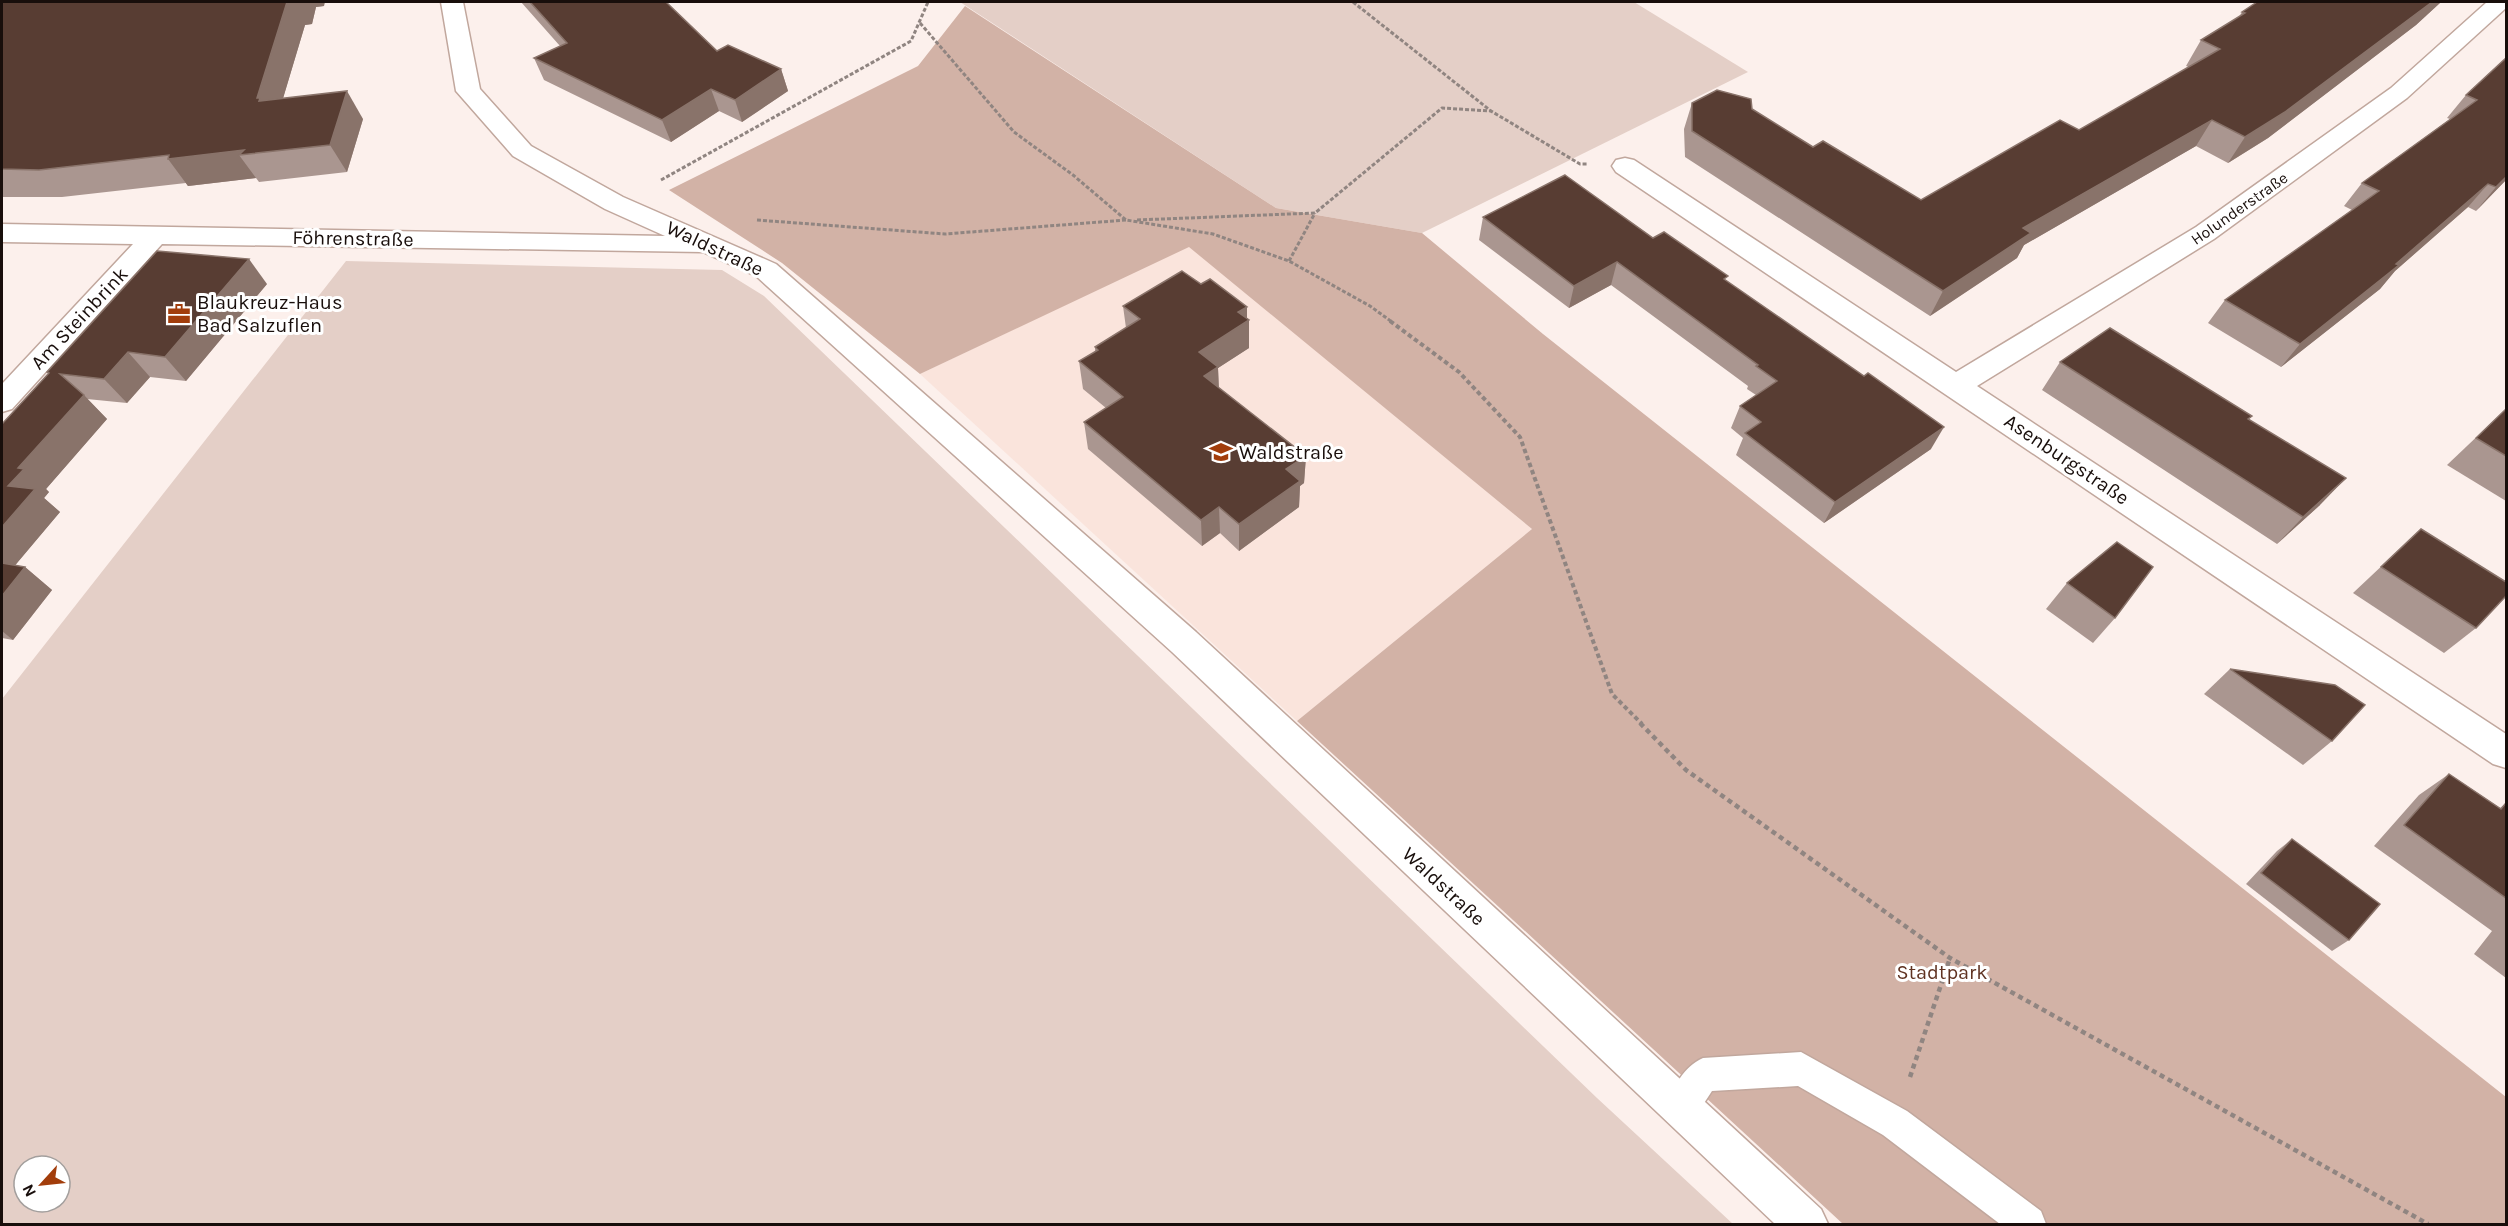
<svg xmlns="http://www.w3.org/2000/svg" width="2508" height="1226" viewBox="0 0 2508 1226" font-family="Karla,sans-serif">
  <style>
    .built { fill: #fae4dc }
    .green { fill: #e4cfc7; fill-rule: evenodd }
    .forest { fill: #d2b2a6 }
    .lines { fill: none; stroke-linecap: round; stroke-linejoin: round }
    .service-casing { stroke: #c1a79d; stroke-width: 3 }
    .minor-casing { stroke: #c1a79d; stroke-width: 3 }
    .path-far2 { stroke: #908581; stroke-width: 3; stroke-dasharray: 4 2; stroke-linecap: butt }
    .path-far1 { stroke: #908581; stroke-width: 4; stroke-dasharray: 4.5 3; stroke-linecap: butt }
    .path { stroke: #908581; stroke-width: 4.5; stroke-dasharray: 5 4; stroke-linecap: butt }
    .service { fill: #fff; fill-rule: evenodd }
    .minor { fill: #fff; fill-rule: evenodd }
    .wall { fill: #aa9690 }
    .shaded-wall { fill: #89736a }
    .building { fill: #583d33; stroke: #89736a; stroke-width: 1.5 }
    .labels { text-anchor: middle; stroke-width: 6; stroke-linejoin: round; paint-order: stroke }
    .far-street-label { font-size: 16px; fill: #180e0b; stroke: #fff }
    .street-label { font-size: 20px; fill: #180e0b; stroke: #fff }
    .poi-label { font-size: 20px; fill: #180e0b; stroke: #fff; text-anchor: start }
    .park-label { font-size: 20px; fill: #5f3221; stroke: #fff }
  </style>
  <rect width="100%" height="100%" fill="#fcf0ec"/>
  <path class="built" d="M 1189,246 L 1532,529 L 1297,721 L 920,374 Z"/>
  <g class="green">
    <path d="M 960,2 L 1634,2 L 1748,72 L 1422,233 L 1276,208 Z"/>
    <path d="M 346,261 L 722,270 L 764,296 L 1597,1098 L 1733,1224 L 2,1224 L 2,699 ZM 24,1166 L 60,1166 L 60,1202 L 24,1202 Z"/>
  </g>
  <path class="forest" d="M 965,6 L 1276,208 L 1422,233 L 1543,334 L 2506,1097 L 2506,1224 L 1843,1224 L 1297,721 L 1532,529 L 1189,247 L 920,374 L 782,263 L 669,190 L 918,66 Z"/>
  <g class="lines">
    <g class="service-casing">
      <path id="service" d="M 1801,1052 L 1907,1111 L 2041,1211 L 2046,1224 L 2000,1224 L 1883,1135 L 1798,1086 L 1712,1091 L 1693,1120 L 1681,1125 L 1669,1120 L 1664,1108 C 1672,1089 1684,1066 1703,1058 Z"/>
    </g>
    <g class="minor-casing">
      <g id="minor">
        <path d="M 441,2 L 463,2 L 480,89 L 531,146 L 623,197 L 776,264 L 1196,632 L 1821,1209 L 1828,1224 L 1775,1224 L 1172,652 L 756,276 L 703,252 L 162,244 L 12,409 L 2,412 L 2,384 L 133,244 L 2,242 L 2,224 L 665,236 L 605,209 L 513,156 L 456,91 Z"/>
        <path d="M 2487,2 L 2506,2 L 2506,8 L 2407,98 L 2214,239 L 1977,386 L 2506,734 L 2506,768 L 2493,764 L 1616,172 L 1612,166 L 1616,160 L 1625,158 L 1634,160 L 1956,372 L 2196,227 L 2391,88 Z"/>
      </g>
    </g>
    <g class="path-far2">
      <path d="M 1353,2 L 1491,111 L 1580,164 L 1588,164"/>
      <path d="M 920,23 L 1014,132 L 1073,175 L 1126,220 L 1213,234 L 1289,261 L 1370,306 L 1392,322"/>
      <path d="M 661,180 L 911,41 L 928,2"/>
      <path d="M 757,220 L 945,234 L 1126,220"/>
      <path d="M 1137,220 L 1315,213 L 1442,108 L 1491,111"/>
      <path d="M 1289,261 L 1315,213"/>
    </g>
    <path class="path-far1" d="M 1390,321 L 1459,372 L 1520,437 L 1612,694 L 1642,724"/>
    <g class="path">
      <path d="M 1640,723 L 1686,770 L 1950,958 L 2428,1224"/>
      <path d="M 1910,1077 L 1950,958"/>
    </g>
    <use href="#service" class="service"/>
    <use href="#minor" class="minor"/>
  </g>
  <g class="wall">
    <path d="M 2,2 L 324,6 L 316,7 L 312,24 L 305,25 L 283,98 L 363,119 L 347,172 L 259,182 L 256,178 L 188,186 L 186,183 L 62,197 L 2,197 Z"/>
    <path d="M 521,2 L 666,2 L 717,51 L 781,69 L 788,91 L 742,122 L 719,111 L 671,142 L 544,80 L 534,58 L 560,46 Z"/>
    <path d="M 2257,2 L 2441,2 L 2416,25 L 2268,138 L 2228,163 L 2196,146 L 2024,245 L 2017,258 L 1930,316 L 1685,157 L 1684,129 L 1692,103 L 1752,109 L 1813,147 L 1921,200 L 2079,130 L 2189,67 L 2186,66 L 2201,40 L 2239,17 L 2242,12 Z"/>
    <path d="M 2506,58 L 2506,180 L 2476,211 L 2468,207 L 2395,271 L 2380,289 L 2281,367 L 2208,323 L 2225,300 L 2352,210 L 2344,206 L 2362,183 L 2450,119 L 2447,118 L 2466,95 Z"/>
    <path d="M 1483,217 L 1653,238 L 1726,281 L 1931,449 L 1824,523 L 1736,455 L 1743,438 L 1731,428 L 1740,406 L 1756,395 L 1747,389 L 1748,386 L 1611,285 L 1569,308 L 1479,240 Z"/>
    <path d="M 267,284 L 186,381 L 150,377 L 127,403 L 87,399 L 107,419 L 46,489 L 49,492 L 44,498 L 60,512 L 15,565 L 25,567 L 52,590 L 13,640 L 2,638 L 2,424 L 48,374 L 47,372 Z"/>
    <path d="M 1201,284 L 1247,307 L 1247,318 L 1249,320 L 1249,348 L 1218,368 L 1219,388 L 1306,456 L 1304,483 L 1300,486 L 1299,507 L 1239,551 L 1220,533 L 1202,546 L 1088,449 L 1084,422 L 1106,408 L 1083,389 L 1079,361 L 1095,352 L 1095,347 L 1126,328 L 1123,306 Z"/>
    <path d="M 2060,362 L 2252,416 L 2249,419 L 2320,505 L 2277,544 L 2042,390 Z"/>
    <path d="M 2506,409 L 2506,501 L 2447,465 Z"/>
    <path d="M 2421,529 L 2476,628 L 2444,653 L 2353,593 Z"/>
    <path d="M 2067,583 L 2115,618 L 2093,643 L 2046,609 Z"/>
    <path d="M 2230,669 L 2332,741 L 2303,765 L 2204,694 Z"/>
    <path d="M 2449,774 L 2500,808 L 2505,804 L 2506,805 L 2506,978 L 2474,954 L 2492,931 L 2374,846 L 2419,795 Z"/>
    <path d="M 2292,839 L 2349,940 L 2332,951 L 2246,884 L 2277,851 Z"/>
  </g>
  <g class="shaded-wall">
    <path d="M 287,2 L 325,2 L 324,6 L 316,7 L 312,24 L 305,25 L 276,122 L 257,98 Z"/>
    <path d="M 2432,2 L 2441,2 L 2416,25 L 2268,138 L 2228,163 L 2245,137 Z"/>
    <path d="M 781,69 L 788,91 L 742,122 L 735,100 Z"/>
    <path d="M 711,89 L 719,111 L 671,142 L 662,120 Z"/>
    <path d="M 347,91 L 363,119 L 347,172 L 330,145 Z"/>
    <path d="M 2212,120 L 2196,146 L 2024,245 L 2017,258 L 1930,316 L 1943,291 L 2023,228 Z"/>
    <path d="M 244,150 L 239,155 L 256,178 L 188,186 L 168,159 Z"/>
    <path d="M 2506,177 L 2506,180 L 2476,211 L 2496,187 Z"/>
    <path d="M 2488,184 L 2468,207 L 2395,271 L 2380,289 L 2281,367 L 2300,344 L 2396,264 Z"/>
    <path d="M 249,259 L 267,284 L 186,381 L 165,357 Z"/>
    <path d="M 1617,262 L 1611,285 L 1569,308 L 1574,286 Z"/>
    <path d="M 1247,307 L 1247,321 L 1249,320 L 1249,348 L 1218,368 L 1219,394 L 1204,377 L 1199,352 L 1238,312 Z"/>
    <path d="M 128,352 L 150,377 L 127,403 L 104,379 Z"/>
    <path d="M 84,395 L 107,419 L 46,489 L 49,492 L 44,498 L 60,512 L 2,581 L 2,527 L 8,486 L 18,468 Z"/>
    <path d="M 1944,427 L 1931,449 L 1824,523 L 1835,502 Z"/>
    <path d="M 1306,456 L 1304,483 L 1300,486 L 1299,507 L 1239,551 L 1239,524 L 1286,469 Z"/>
    <path d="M 2346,478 L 2320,505 L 2277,544 L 2303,517 Z"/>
    <path d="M 1219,507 L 1220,533 L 1202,546 L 1201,520 Z"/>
    <path d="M 25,567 L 52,590 L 13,640 L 2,631 L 2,596 Z"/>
  </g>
  <g class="building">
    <path d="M 2,2 L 287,2 L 257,98 L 260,98 L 259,101 L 347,91 L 330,145 L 239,155 L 244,150 L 168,159 L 169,155 L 39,170 L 2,169 Z"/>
    <path d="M 530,2 L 666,2 L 717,51 L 728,45 L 781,69 L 735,100 L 711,89 L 662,120 L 534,58 L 567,43 Z"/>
    <path d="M 2257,2 L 2432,2 L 2285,112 L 2245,137 L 2212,120 L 2023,228 L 2031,233 L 1943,291 L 1692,131 L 1692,103 L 1717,90 L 1751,99 L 1752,109 L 1813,147 L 1823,141 L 1921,200 L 2060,120 L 2079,130 L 2220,49 L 2201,40 L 2245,13 L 2242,12 Z"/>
    <path d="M 2506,58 L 2506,177 L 2496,187 L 2488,184 L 2396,264 L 2399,265 L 2300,344 L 2225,300 L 2379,191 L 2362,183 L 2477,100 L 2466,95 Z"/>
    <path d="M 1565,175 L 1653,238 L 1664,232 L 1728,276 L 1724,279 L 1864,376 L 1868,373 L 1944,427 L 1835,502 L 1745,433 L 1761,422 L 1740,406 L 1777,381 L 1756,366 L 1758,365 L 1617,262 L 1574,286 L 1483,217 Z"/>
    <path d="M 157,251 L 249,259 L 165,357 L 128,352 L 104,379 L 60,374 L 84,395 L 18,468 L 24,469 L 8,486 L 35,489 L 2,527 L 2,424 L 49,373 L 47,372 Z"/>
    <path d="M 1182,271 L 1201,284 L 1210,279 L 1247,307 L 1238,312 L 1249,320 L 1199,352 L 1218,367 L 1204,376 L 1306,456 L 1286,469 L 1300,481 L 1239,524 L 1219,507 L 1201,520 L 1084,422 L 1123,397 L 1079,361 L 1098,350 L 1095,347 L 1140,319 L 1123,306 Z"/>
    <path d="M 2110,328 L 2252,416 L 2248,419 L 2346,478 L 2303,517 L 2060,362 Z"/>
    <path d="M 2506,409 L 2506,456 L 2476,438 Z"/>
    <path d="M 2421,529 L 2506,582 L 2506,596 L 2476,628 L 2381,567 Z"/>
    <path d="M 2117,542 L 2153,567 L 2115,618 L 2067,583 Z"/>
    <path d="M 2,563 L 25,567 L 2,596 Z"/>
    <path d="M 2230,669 L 2335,685 L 2365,705 L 2332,741 Z"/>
    <path d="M 2449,774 L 2501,809 L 2505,804 L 2506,805 L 2506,898 L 2404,825 Z"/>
    <path d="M 2292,839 L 2380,904 L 2349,940 L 2261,873 Z"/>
  </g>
  <defs>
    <g id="office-bare" transform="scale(1.8)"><path d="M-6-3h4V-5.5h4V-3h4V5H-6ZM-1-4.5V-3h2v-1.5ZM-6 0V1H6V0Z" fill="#a23d0b" stroke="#fff" stroke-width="2.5" paint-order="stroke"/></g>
    <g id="school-bare" transform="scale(1.8)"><path d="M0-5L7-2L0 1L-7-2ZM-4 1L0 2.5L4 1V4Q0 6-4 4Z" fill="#a23d0b" stroke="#fff" stroke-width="2.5" paint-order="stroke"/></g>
  </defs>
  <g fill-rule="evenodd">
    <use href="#office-bare" x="179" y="314"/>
    <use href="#school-bare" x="1221" y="452"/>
  </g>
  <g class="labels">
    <g class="far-street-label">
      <text transform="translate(2239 208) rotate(-35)" y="6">Holunderstraße</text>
    </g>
    <g class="street-label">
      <text transform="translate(353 238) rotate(1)" y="7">Föhrenstraße</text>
      <text transform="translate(715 248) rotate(25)" y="7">Waldstraße</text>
      <text transform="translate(79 318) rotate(-47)" y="7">Am Steinbrink</text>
      <text transform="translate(2067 459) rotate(34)" y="7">Asenburgstraße</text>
      <text transform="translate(1444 886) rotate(43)" y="7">Waldstraße</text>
    </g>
    <g class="poi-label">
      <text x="197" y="309">Blaukreuz-Haus<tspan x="197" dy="23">Bad Salzuflen</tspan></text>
      <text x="1239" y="459">Waldstraße</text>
    </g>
    <g class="park-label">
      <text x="1942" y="979">Stadtpark</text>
    </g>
  </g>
  <rect width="2508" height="1226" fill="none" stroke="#180e0b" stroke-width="6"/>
  <g transform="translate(42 1184) rotate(243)"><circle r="28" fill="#ffffff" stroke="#a39f9d" stroke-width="1.5"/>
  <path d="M0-4.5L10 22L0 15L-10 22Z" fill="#a23d0b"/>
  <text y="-9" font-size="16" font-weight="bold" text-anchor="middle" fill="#180e0b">N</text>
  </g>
</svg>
